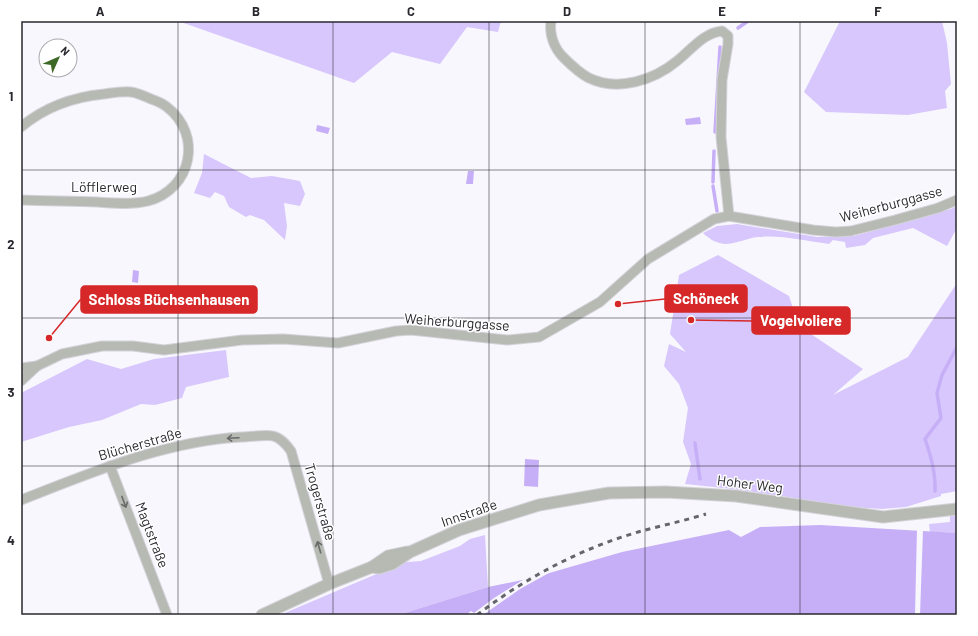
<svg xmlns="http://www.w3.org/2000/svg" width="978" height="636" viewBox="0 0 978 636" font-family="Barlow,sans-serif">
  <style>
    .green { fill: #d7c7fc }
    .water { fill: #c6aff7 }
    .pier { fill: #f9f7fe }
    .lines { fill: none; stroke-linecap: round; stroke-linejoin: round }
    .stream { stroke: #c6aff7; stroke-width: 3.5 }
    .minor-casing { stroke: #d4d2d9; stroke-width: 11 }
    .tertiary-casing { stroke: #d4d2d9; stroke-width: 13 }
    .minor { stroke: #b6bab3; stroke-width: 9 }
    .tertiary { stroke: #b6bab3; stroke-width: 11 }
    .rail { stroke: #67656c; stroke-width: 3; stroke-dasharray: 5 5; stroke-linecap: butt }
    .oneway { stroke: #696a6a }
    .grid { fill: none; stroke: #2a282f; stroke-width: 1; stroke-opacity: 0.55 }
    .labels { text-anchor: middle; stroke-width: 3; stroke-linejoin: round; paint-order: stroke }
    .street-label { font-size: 14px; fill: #2a282f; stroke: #fff }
    .leader { fill: none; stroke: #d62828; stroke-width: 1.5 }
    .callout-dot { fill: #d62828; stroke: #fff; stroke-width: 1.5 }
    .callout { fill: #d62828; stroke: #d62828; stroke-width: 1.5 }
    .callout-label { font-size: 15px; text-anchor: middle; font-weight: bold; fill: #fff }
    .neatline { fill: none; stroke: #2a282f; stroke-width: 1.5 }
    .grid-label { font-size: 13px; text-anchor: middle; font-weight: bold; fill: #2a282f }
  </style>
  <rect width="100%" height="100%" fill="#f9f7fe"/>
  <g class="green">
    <path d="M 178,21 L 501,21 L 498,32 L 467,27 L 440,64 L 392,52 L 354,83 Z"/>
    <path d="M 840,21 L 942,21 L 947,43 L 951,84 L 945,91 L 947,108 L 908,115 L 826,112 L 804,92 Z"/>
    <path d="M 204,154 L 251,178 L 272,176 L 300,181 L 305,194 L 300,206 L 284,203 L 287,226 L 285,240 L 264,220 L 250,215 L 246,217 L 229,207 L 224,196 L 215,192 L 210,198 L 194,193 L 202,173 Z"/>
    <path d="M 957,206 L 957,228 L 947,246 L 913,228 L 873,238 L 865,245 L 846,248 L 845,242 L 833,240 L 829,244 C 806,241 782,235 758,237 C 747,238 736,244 725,244 C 716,243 709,239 703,233 L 717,226 L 737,224 L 817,237 L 854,236 L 951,209 Z"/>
    <path d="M 718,255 L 789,296 L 799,326 L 863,369 L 833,395 L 908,357 L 957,283 L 957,491 L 941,494 L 941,496 L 906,507 L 882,509 L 851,507 L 742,490 L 685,484 L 691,464 L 683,442 L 688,408 L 679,384 L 664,366 L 669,344 L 686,352 L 670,334 L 679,275 Z"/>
    <path d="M 226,350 L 229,377 L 186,387 L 182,398 L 155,405 L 141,404 L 102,420 L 69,427 L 21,442 L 21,393 L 87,359 L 121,369 L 154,359 Z"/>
    <path d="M 950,516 L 957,516 L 957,533 L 930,532 L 929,524 L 950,522 Z"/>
    <path d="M 485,535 L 488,587 L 398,615 L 280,615 L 407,561 L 407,562 L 421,561 L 460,546 L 470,539 Z"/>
  </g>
  <g class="water">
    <path d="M 700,117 L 701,124 L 686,125 L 685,119 Z"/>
    <path d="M 317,125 L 330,128 L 328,134 L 316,131 Z"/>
    <path d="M 468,171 L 474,171 L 473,184 L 466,184 Z"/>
    <path d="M 133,270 L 139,271 L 138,283 L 132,282 Z"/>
    <path d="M 525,459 L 539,460 L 538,487 L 524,486 Z"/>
    <path d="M 820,525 L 957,533 L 957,615 L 398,615 L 488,587 L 532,578 L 622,552 L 729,530 L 741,537 L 760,527 Z"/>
  </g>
  <g class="pier">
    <path d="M 917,529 L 923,530 L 920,615 L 915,615 Z"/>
    <path d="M 556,569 L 520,589 L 483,615 L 466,615 L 471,611 L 474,613 L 494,598 L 526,578 Z"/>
  </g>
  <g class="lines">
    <g class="stream">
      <path d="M 738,28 L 748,21"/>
      <path d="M 715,132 L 720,47"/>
      <path d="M 713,182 L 714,151"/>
      <path d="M 713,186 L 717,211"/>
      <path d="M 695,443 L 700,479"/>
      <path d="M 935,491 C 936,473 931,456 925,439 L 941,418 L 937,393 L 942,375 L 957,347"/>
    </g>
    <g class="minor-casing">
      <g id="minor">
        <path d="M 551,21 C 549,34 554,48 563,57 C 571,65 579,73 589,78 C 618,92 654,80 677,61 C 691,50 703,33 722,31 L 728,36 L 728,44 L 722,80 L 721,137 L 729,216"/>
        <path d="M 21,127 C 45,107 72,97 104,94 C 112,93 122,91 131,92 C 138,93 144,96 151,99 C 157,101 162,103 167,107 C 203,135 192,189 148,201 C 132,205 113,203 97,202 C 71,201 46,201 21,200"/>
        <path d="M 21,368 L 37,366"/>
        <path d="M 21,381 L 37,366 L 62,354 L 102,346 L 133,346 L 164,350 L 242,340 L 283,339 L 338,343 L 396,331 L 411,330 L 507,340 L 539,337 L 600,302 L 648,259 L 714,219 L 729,216 L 813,230 L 836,232 L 851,231 L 895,220 L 938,208 L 957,200"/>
        <path d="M 110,466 L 167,615"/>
        <path d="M 21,500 C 93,472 165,441 242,437 C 251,437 265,434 273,436 C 281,438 286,444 291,451 L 329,584"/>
      </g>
    </g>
    <g class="tertiary-casing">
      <g id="tertiary">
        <path d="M 372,567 L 379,568 L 392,564 L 410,552 L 459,530 L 539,505 L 609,493 L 666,492 L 736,496 L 883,517 L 957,509"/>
        <path d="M 262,615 L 329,584 L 372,567 L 388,556 L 407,552"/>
      </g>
    </g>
    <use href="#minor" class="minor"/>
    <use href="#tertiary" class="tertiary"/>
    <path class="rail" d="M 477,615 C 525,578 580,549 638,532 C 660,526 683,521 706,514"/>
  </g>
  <defs><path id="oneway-shaft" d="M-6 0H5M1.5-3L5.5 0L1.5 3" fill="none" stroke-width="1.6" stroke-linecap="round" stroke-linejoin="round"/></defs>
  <g class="oneway">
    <use href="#oneway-shaft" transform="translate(233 438) rotate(177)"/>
    <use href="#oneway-shaft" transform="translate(124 502) rotate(69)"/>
    <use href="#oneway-shaft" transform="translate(319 547) rotate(-106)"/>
  </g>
  <path class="grid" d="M 178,21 L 178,615M 333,21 L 333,615M 489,21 L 489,615M 645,21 L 645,615M 800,21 L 800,615M 21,170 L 957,170M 21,318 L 957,318M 21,466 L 957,466"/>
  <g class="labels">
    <g class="street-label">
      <text x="104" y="192">Löfflerweg</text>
      <text transform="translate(891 204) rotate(-15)" y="5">Weiherburggasse</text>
      <text transform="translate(457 322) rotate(4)" y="5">Weiherburggasse</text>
      <text transform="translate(140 444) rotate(-16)" y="5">Blücherstraße</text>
      <text transform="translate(750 484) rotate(7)" y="5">Hoher Weg</text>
      <text transform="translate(320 502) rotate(74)" y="5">Trogerstraße</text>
      <text transform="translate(469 513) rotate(-19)" y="5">Innstraße</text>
      <text transform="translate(152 535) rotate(69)" y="5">Magtstraße</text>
    </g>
  </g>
  <path class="leader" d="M618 304L665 299M49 338L81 299M691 320L752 321"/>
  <g class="callout-dot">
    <circle cx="618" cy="304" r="4"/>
    <circle cx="49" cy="338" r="4"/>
    <circle cx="691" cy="320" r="4"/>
  </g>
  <g class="callout">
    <rect x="665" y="285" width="82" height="27" rx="4"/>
    <rect x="81" y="286" width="176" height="27" rx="4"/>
    <rect x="752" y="307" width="98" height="27" rx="4"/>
  </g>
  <g class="callout-label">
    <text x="706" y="304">Schöneck</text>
    <text x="169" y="305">Schloss Büchsenhausen</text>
    <text x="801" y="326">Vogelvoliere</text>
  </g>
  <rect width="978" height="636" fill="none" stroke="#ffffff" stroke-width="44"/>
  <g transform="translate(58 58) rotate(45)"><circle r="19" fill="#ffffff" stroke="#aaa9ac"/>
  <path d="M0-3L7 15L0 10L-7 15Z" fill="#3e6825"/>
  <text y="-6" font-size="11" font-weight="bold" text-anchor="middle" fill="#2a282f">N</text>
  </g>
  <rect x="22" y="22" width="934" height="592" class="neatline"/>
  <g class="grid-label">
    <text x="100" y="16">A</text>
    <text x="256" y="16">B</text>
    <text x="411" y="16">C</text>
    <text x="567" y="16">D</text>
    <text x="722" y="16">E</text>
    <text x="878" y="16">F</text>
    <text x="11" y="101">1</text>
    <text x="11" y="249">2</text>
    <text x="11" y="397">3</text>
    <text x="11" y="545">4</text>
  </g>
</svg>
